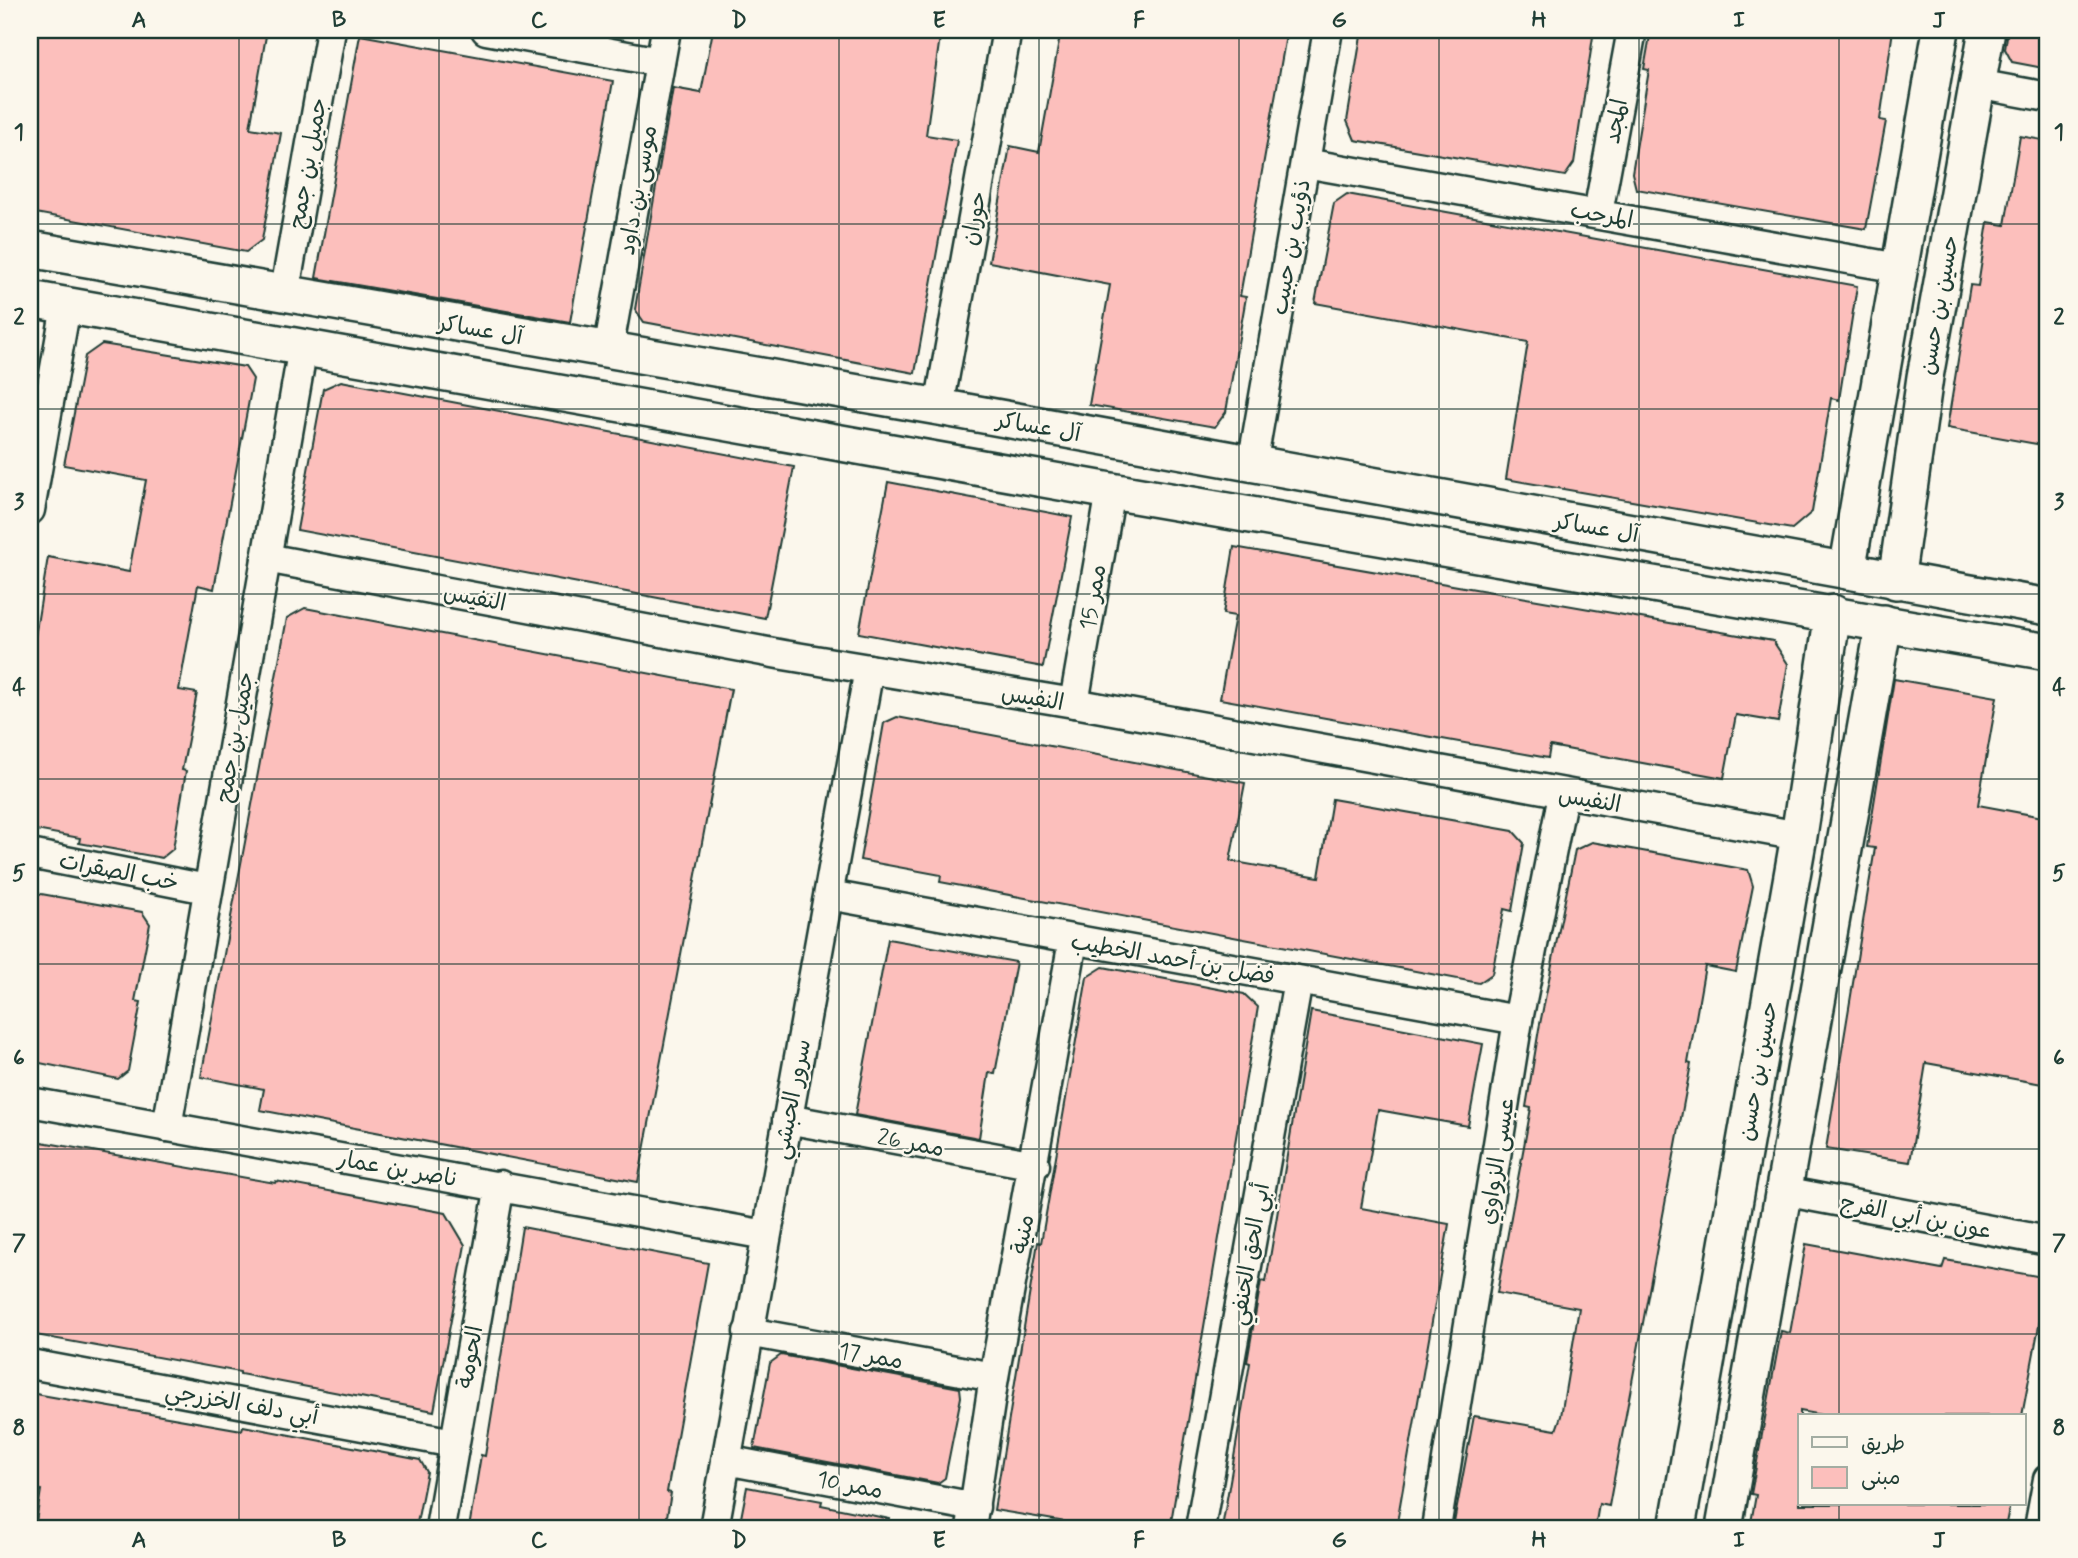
<svg xmlns="http://www.w3.org/2000/svg" width="2078" height="1558" viewBox="0 0 2078 1558" font-family="Mynerve,'Playpen Sans Arabic',sans-serif">
  <style>
    .building { fill: #fcbfbc; stroke: #1f3d34; stroke-width: 2 }
    .lines { fill: none; stroke-linecap: round; stroke-linejoin: round }
    .minor-casing { stroke: #1f3d34; stroke-width: 33 }
    .tertiary-casing { stroke: #1f3d34; stroke-width: 40 }
    .minor { stroke: #fbf7ec; stroke-width: 28 }
    .tertiary { stroke: #fbf7ec; stroke-width: 35 }
    .grid { fill: none; stroke: #1f3d34; stroke-width: 2; stroke-opacity: 0.55 }
    .labels { text-anchor: middle; stroke-width: 5; stroke-linejoin: round; paint-order: stroke }
    .street-label { font-size: 23px; fill: #1f3d34; stroke: #fbf7ec }
    .neatline { fill: none; stroke: #1f3d34; stroke-width: 2.5 }
    .grid-label { font-size: 23px; text-anchor: middle; font-weight: bold; fill: #1f3d34 }
  </style>
  <rect width="100%" height="100%" fill="#fbf7ec"/>
  <filter id="ink" filterUnits="userSpaceOnUse"><feTurbulence type="fractalNoise" baseFrequency=".0143" numOctaves="2"/><feDisplacementMap in="SourceGraphic" scale="14" xChannelSelector="R" yChannelSelector="G"/><feConvolveMatrix kernelMatrix="1 2 1 2 8 2 1 2 1" color-interpolation-filters="sRGB"/></filter>
  <g filter="url(#ink)">
    <g class="building">
      <path d="M 34,30 L 267,30 L 250,128 L 281,133 L 262,240 L 246,252 L 30,212 L 30,57 Z"/>
      <path d="M 713,30 L 941,30 L 926,135 L 957,140 L 915,373 L 644,322 L 635,309 L 673,88 L 701,93 Z"/>
      <path d="M 1061,30 L 1287,30 L 1240,296 L 1246,297 L 1226,412 L 1215,427 L 1089,405 L 1110,285 L 989,262 L 1010,146 L 1039,152 Z"/>
      <path d="M 1362,30 L 1594,30 L 1574,163 L 1565,176 L 1355,140 L 1347,121 Z"/>
      <path d="M 1651,30 L 1893,30 L 1880,120 L 1886,121 L 1866,229 L 1636,189 L 1632,173 L 1649,70 L 1644,69 Z"/>
      <path d="M 2008,30 L 2048,30 L 2048,69 L 2012,62 L 2005,49 Z"/>
      <path d="M 360,35 L 613,81 L 570,322 L 316,278 Z"/>
      <path d="M 2020,136 L 2048,141 L 2048,446 L 1947,428 L 1970,285 L 1978,286 L 1988,222 L 2005,225 Z"/>
      <path d="M 1347,194 L 1857,286 L 1839,400 L 1831,398 L 1812,512 L 1792,529 L 1506,479 L 1528,342 L 1315,303 L 1334,203 Z"/>
      <path d="M 102,344 L 245,367 L 253,379 L 214,589 L 198,585 L 179,690 L 197,693 L 182,770 L 186,771 L 173,849 L 162,858 L 79,843 L 80,838 L 30,829 L 30,667 L 48,557 L 129,572 L 146,480 L 64,465 L 85,356 Z"/>
      <path d="M 341,381 L 794,467 L 765,618 L 297,530 L 323,389 Z"/>
      <path d="M 888,482 L 1072,517 L 1043,667 L 859,633 Z"/>
      <path d="M 1234,547 L 1773,641 L 1788,664 L 1778,722 L 1736,715 L 1724,778 L 1550,746 L 1548,758 L 1220,699 L 1235,616 L 1223,614 Z"/>
      <path d="M 305,608 L 731,689 L 638,1182 L 260,1110 L 264,1089 L 201,1077 L 287,618 Z"/>
      <path d="M 1894,679 L 1997,697 L 1978,805 L 2048,818 L 2048,1085 L 1926,1063 L 1910,1162 L 1826,1149 L 1875,848 L 1867,847 Z"/>
      <path d="M 897,717 L 1245,783 L 1230,861 L 1319,877 L 1332,799 L 1513,831 L 1524,843 L 1512,911 L 1504,909 L 1492,974 L 1479,983 L 940,882 L 941,875 L 860,860 L 884,723 Z"/>
      <path d="M 1592,842 L 1748,870 L 1753,886 L 1736,972 L 1705,966 L 1688,1063 L 1691,1064 L 1609,1506 L 1599,1504 L 1595,1528 L 1453,1528 L 1474,1416 L 1556,1430 L 1561,1416 L 1579,1308 L 1497,1293 L 1531,1108 L 1526,1107 L 1539,1029 L 1575,850 Z"/>
      <path d="M 30,892 L 142,912 L 150,924 L 135,1001 L 141,1002 L 128,1071 L 118,1079 L 30,1061 Z"/>
      <path d="M 888,939 L 1016,962 L 995,1074 L 989,1073 L 979,1138 L 855,1115 Z"/>
      <path d="M 1103,967 L 1244,994 L 1258,1007 L 1170,1528 L 1077,1528 L 1078,1524 L 994,1510 L 1038,1242 L 1041,1243 L 1087,977 Z"/>
      <path d="M 1311,1011 L 1483,1044 L 1468,1126 L 1378,1110 L 1361,1208 L 1449,1224 L 1396,1528 L 1222,1528 L 1250,1363 L 1247,1362 L 1261,1281 L 1266,1282 Z"/>
      <path d="M 30,1140 L 275,1183 L 276,1181 L 446,1213 L 465,1245 L 434,1411 L 240,1374 L 240,1372 L 30,1334 Z"/>
      <path d="M 522,1227 L 708,1263 L 667,1492 L 671,1493 L 665,1528 L 569,1528 L 550,1525 L 546,1528 L 469,1528 L 481,1455 L 485,1456 Z"/>
      <path d="M 1806,1244 L 1942,1269 L 1945,1260 L 2048,1278 L 2022,1416 L 1828,1416 L 1800,1411 L 1800,1504 L 2010,1504 L 2005,1528 L 1750,1528 L 1756,1495 L 1751,1494 L 1781,1331 L 1790,1333 Z"/>
      <path d="M 781,1355 L 960,1388 L 961,1397 L 945,1478 L 938,1483 L 754,1448 L 770,1363 Z"/>
      <path d="M 30,1393 L 242,1430 L 243,1426 L 420,1460 L 427,1472 L 416,1528 L 35,1528 L 41,1490 L 30,1488 Z"/>
      <path d="M 747,1487 L 822,1501 L 821,1505 L 890,1519 L 889,1528 L 739,1528 Z"/>
    </g>
    <g class="lines">
      <g class="minor-casing">
        <g id="minor">
          <path d="M 486,30 L 660,62"/>
          <path d="M 1977,84 L 2048,97"/>
          <path d="M 1305,163 L 1899,268"/>
          <path d="M 1598,213 L 1632,30"/>
          <path d="M 284,296 L 331,30"/>
          <path d="M 608,351 L 666,30"/>
          <path d="M 939,407 L 1007,30"/>
          <path d="M 1252,465 L 1328,30"/>
          <path d="M 30,510 L 66,306"/>
          <path d="M 266,558 L 784,655 L 1074,703 L 1799,836"/>
          <path d="M 1074,703 L 1111,491"/>
          <path d="M 30,854 L 207,889"/>
          <path d="M 829,895 L 1518,1020"/>
          <path d="M 30,1102 L 766,1235"/>
          <path d="M 787,1119 L 1035,1165"/>
          <path d="M 167,1127 L 303,347"/>
          <path d="M 1783,1191 L 2048,1241"/>
          <path d="M 748,1332 L 994,1377"/>
          <path d="M 30,1364 L 454,1443"/>
          <path d="M 726,1460 L 975,1507"/>
          <path d="M 440,1528 L 500,1185"/>
          <path d="M 714,1528 L 869,669"/>
          <path d="M 971,1528 L 994,1377 L 1073,941"/>
          <path d="M 1200,1528 L 1298,981"/>
          <path d="M 1436,1528 L 1518,1020 L 1563,795"/>
          <path d="M 2039,1528 L 2048,1479"/>
        </g>
      </g>
      <g class="tertiary-casing">
        <g id="tertiary">
          <path d="M 30,249 L 939,407 L 2048,607"/>
          <path d="M 30,299 L 1111,491 L 2048,652"/>
          <path d="M 1847,571 L 1941,30"/>
          <path d="M 1896,581 L 1925,377 L 1987,30"/>
          <path d="M 1677,1528 L 1799,836 L 1833,613"/>
          <path d="M 1724,1528 L 1884,623"/>
        </g>
      </g>
      <use href="#minor" class="minor"/>
      <use href="#tertiary" class="tertiary"/>
    </g>
  </g>
  <path class="grid" d="M 239,30 L 239,1528M 439,30 L 439,1528M 639,30 L 639,1528M 839,30 L 839,1528M 1039,30 L 1039,1528M 1239,30 L 1239,1528M 1439,30 L 1439,1528M 1639,30 L 1639,1528M 1839,30 L 1839,1416M 30,224 L 2048,224M 30,409 L 2048,409M 30,594 L 2048,594M 30,779 L 2048,779M 30,964 L 2048,964M 30,1149 L 2048,1149M 30,1334 L 2048,1334M 1839,1504 L 1839,1528"/>
  <g class="labels">
    <g class="street-label">
      <text transform="translate(1615 121) rotate(-79)" y="8">المجد</text>
      <text transform="translate(307 163) rotate(-80)" y="8">جميل بن جمح</text>
      <text transform="translate(637 190) rotate(-80)" y="8">موسى بن داود</text>
      <text transform="translate(1602 214) rotate(10)" y="8">المرحب</text>
      <text transform="translate(973 219) rotate(-80)" y="8">حوران</text>
      <text transform="translate(1290 247) rotate(-80)" y="8">ذؤيب بن حبيب</text>
      <text transform="translate(1938 305) rotate(-80)" y="8">حسين بن حسن</text>
      <text transform="translate(481 329) rotate(10)" y="8">آل عساكر</text>
      <text transform="translate(1039 426) rotate(10)" y="8">آل عساكر</text>
      <text transform="translate(1597 527) rotate(10)" y="8">آل عساكر</text>
      <text transform="translate(475 597) rotate(11)" y="8">النفيس</text>
      <text transform="translate(1092 597) rotate(-80)" y="8">ممر 15</text>
      <text transform="translate(1033 697) rotate(10)" y="8">النفيس</text>
      <text transform="translate(234 737) rotate(-80)" y="8">جميل بن جمح</text>
      <text transform="translate(1590 799) rotate(10)" y="8">النفيس</text>
      <text transform="translate(119 871) rotate(11)" y="8">خب الصقرات</text>
      <text transform="translate(1173 958) rotate(10)" y="8">فضل بن أحمد الخطيب</text>
      <text transform="translate(1757 1071) rotate(-80)" y="8">حسين بن حسن</text>
      <text transform="translate(791 1099) rotate(-79)" y="8">سرور الحبشي</text>
      <text transform="translate(911 1142) rotate(11)" y="8">ممر 26</text>
      <text transform="translate(1496 1161) rotate(-81)" y="8">عيسى الزواوي</text>
      <text transform="translate(398 1168) rotate(10)" y="8">ناصر بن عمار</text>
      <text transform="translate(1916 1216) rotate(11)" y="8">عون بن أبي الفرج</text>
      <text transform="translate(1022 1234) rotate(-79)" y="8">منية</text>
      <text transform="translate(1249 1254) rotate(-80)" y="8">أبي الحق الحنفي</text>
      <text transform="translate(871 1355) rotate(10)" y="8">ممر 17</text>
      <text transform="translate(469 1357) rotate(-80)" y="8">الحومة</text>
      <text transform="translate(242 1403) rotate(10)" y="8">أبي دلف الخزرجي</text>
      <text transform="translate(850 1484) rotate(11)" y="8">ممر 10</text>
    </g>
  </g>
  <rect width="2078" height="1558" fill="none" stroke="#fbf7ec" stroke-width="77"/>
  <rect x="1798" y="1414" width="228" height="91" fill="#fbf7ec" stroke="#a3ada2" stroke-width="2"/>
  <rect x="1812" y="1437" width="35" height="10" fill="#fbf7ec" stroke="#a3ada2" stroke-width="2"/>
  <text x="1861" y="1450" font-size="21" fill="#1f3d34">طريق</text>
  <rect x="1812" y="1467" width="35" height="21" fill="#fcbfbc" stroke="#a3ada2" stroke-width="2"/>
  <text x="1861" y="1484" font-size="21" fill="#1f3d34">مبنى</text>
  <rect x="38" y="38" width="2001" height="1482" class="neatline"/>
  <g class="grid-label">
    <text x="139" y="27">A</text>
    <text x="339" y="27">B</text>
    <text x="539" y="27">C</text>
    <text x="739" y="27">D</text>
    <text x="939" y="27">E</text>
    <text x="1139" y="27">F</text>
    <text x="1339" y="27">G</text>
    <text x="1539" y="27">H</text>
    <text x="1739" y="27">I</text>
    <text x="1939" y="27">J</text>
    <text x="19" y="139">1</text>
    <text x="2059" y="139">1</text>
    <text x="19" y="324">2</text>
    <text x="2059" y="324">2</text>
    <text x="19" y="509">3</text>
    <text x="2059" y="509">3</text>
    <text x="19" y="694">4</text>
    <text x="2059" y="694">4</text>
    <text x="19" y="880">5</text>
    <text x="2059" y="880">5</text>
    <text x="19" y="1065">6</text>
    <text x="2059" y="1065">6</text>
    <text x="19" y="1250">7</text>
    <text x="2059" y="1250">7</text>
    <text x="19" y="1435">8</text>
    <text x="2059" y="1435">8</text>
    <text x="139" y="1547">A</text>
    <text x="339" y="1547">B</text>
    <text x="539" y="1547">C</text>
    <text x="739" y="1547">D</text>
    <text x="939" y="1547">E</text>
    <text x="1139" y="1547">F</text>
    <text x="1339" y="1547">G</text>
    <text x="1539" y="1547">H</text>
    <text x="1739" y="1547">I</text>
    <text x="1939" y="1547">J</text>
  </g>
</svg>
